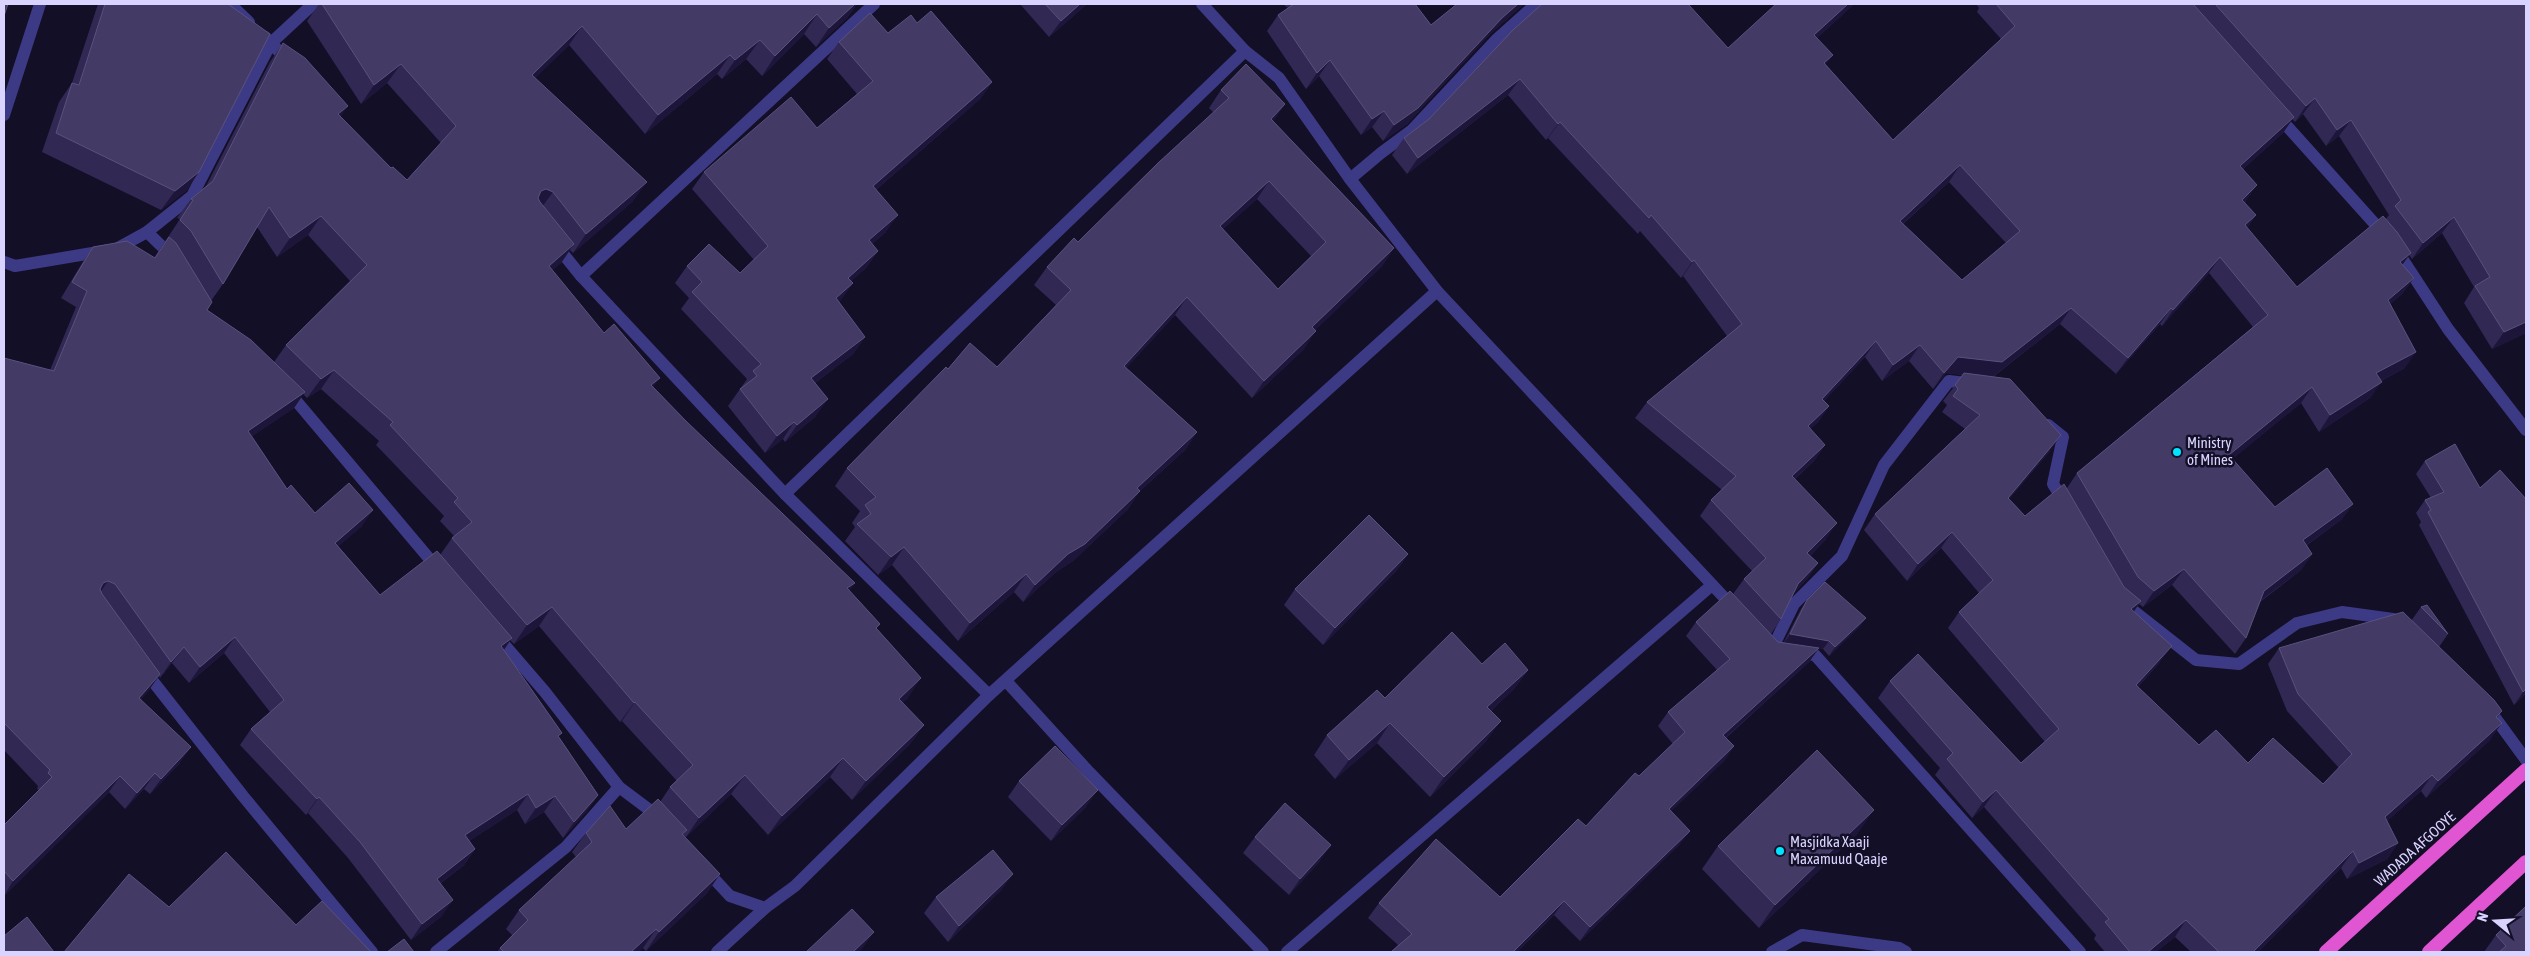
<svg xmlns="http://www.w3.org/2000/svg" width="2530" height="956" viewBox="0 0 2530 956" font-family="'Asap Condensed',sans-serif">
  <style>
    .lines { fill: none; stroke-linecap: round; stroke-linejoin: round }
    .service { stroke: #3d3a85; stroke-width: 12 }
    .minor { stroke: #3d3a85; stroke-width: 12 }
    .trunk { stroke: #e055d1; stroke-width: 14 }
    .wall { fill: #312854; fill-rule: evenodd }
    .shaded-wall { fill: #1d163a }
    .building { fill: #433a66; stroke: #5a527e; fill-rule: evenodd }
    .poi-dot { fill: #00e5ff; stroke: #130f26; stroke-width: 2 }
    .labels { text-anchor: middle; stroke-width: 5; stroke-linejoin: round; paint-order: stroke }
    .poi-label { font-size: 15px; fill: #d9d4ff; stroke: #130f26; text-anchor: start }
    .street-label { font-size: 15px; fill: #d9d4ff; stroke: #130f26 }
  </style>
  <rect width="100%" height="100%" fill="#130f26"/>
  <g class="lines">
    <path class="service" d="M 1772,952 L 1802,935 L 1899,948 L 1906,952"/>
    <g class="minor">
      <path d="M 230,4 L 249,22"/>
      <path d="M 1202,4 L 1245,51 L 1279,78 L 1350,179 L 1437,291 L 1734,608"/>
      <path d="M 265,37 L 271,43 L 313,4"/>
      <path d="M 4,115 L 40,4"/>
      <path d="M 2277,115 L 2392,243 L 2448,329 L 2526,430"/>
      <path d="M 1350,179 L 1381,153 L 1412,130 L 1496,40 L 1536,4"/>
      <path d="M 147,232 L 174,258"/>
      <path d="M 556,245 L 581,276 L 785,494 L 989,695"/>
      <path d="M 4,262 L 15,266 L 116,249 L 147,232 L 192,196 L 271,43 L 290,63"/>
      <path d="M 581,276 L 874,4"/>
      <path d="M 287,390 L 438,569"/>
      <path d="M 2048,425 L 2063,437 L 2053,484 L 2065,503"/>
      <path d="M 785,494 L 1245,51"/>
      <path d="M 2121,601 L 2196,660 L 2239,664 L 2297,623 L 2342,612 L 2393,619 L 2398,625"/>
      <path d="M 496,635 L 545,692 L 619,787 L 647,808 L 659,820"/>
      <path d="M 1772,649 L 1794,604 L 1842,556 L 1884,465 L 1949,381 L 1974,384"/>
      <path d="M 1798,653 L 1815,655 L 2080,952"/>
      <path d="M 144,670 L 243,796 L 372,952"/>
      <path d="M 1006,681 L 1089,772 L 1263,952"/>
      <path d="M 2491,712 L 2526,760"/>
      <path d="M 705,869 L 730,896 L 765,908 L 795,886 L 989,695 L 1437,291"/>
      <path d="M 436,952 L 566,847 L 619,787"/>
      <path d="M 717,952 L 765,908"/>
      <path d="M 1287,952 L 1712,585"/>
    </g>
    <g class="trunk">
      <path d="M 2326,952 L 2526,770"/>
      <path d="M 2429,952 L 2526,862"/>
    </g>
  </g>
  <g class="wall">
    <path d="M 98,4 L 228,4 L 199,172 L 186,191 L 161,210 L 42,152 L 59,102 L 72,83 Z"/>
    <path d="M 319,4 L 857,4 L 847,18 L 816,47 L 804,34 L 762,76 L 746,59 L 722,79 L 717,74 L 645,134 L 569,45 L 535,78 L 633,201 L 573,253 L 570,250 L 561,263 L 552,270 L 604,333 L 653,387 L 849,591 L 877,629 L 908,698 L 902,703 L 924,725 L 910,744 L 852,800 L 830,777 L 768,835 L 731,794 L 686,837 L 683,835 L 720,874 L 707,893 L 646,951 L 643,948 L 638,952 L 497,952 L 500,948 L 512,935 L 506,929 L 519,910 L 576,857 L 572,852 L 586,833 L 626,829 L 660,802 L 670,787 L 677,781 L 622,721 L 620,722 L 539,626 L 514,644 L 510,640 L 504,650 L 559,737 L 598,795 L 587,811 L 563,838 L 544,812 L 525,824 L 517,810 L 469,841 L 475,849 L 464,865 L 441,883 L 442,916 L 411,940 L 348,858 L 308,813 L 306,815 L 240,745 L 251,729 L 270,712 L 224,653 L 189,683 L 172,663 L 160,678 L 159,676 L 149,690 L 141,699 L 180,763 L 150,794 L 144,789 L 125,809 L 109,792 L 4,896 L 4,825 L 39,790 L 37,789 L 38,786 L 4,750 L 4,358 L 50,370 L 76,307 L 61,298 L 82,263 L 93,247 L 154,258 L 180,219 L 177,218 L 191,199 L 206,186 L 270,62 L 283,43 L 341,117 L 391,168 L 407,180 L 441,143 L 387,83 L 361,104 L 307,21 ZM 257,227 L 277,257 L 308,235 L 350,281 L 286,345 L 274,362 L 207,310 L 211,301 L 223,284 ZM 321,389 L 379,441 L 376,445 L 444,516 L 440,521 L 454,536 L 452,538 L 440,555 L 380,595 L 338,546 L 362,526 L 315,513 L 287,489 L 252,436 L 294,408 L 303,394 L 307,398 Z"/>
    <path d="M 1020,4 L 1087,4 L 1049,37 Z"/>
    <path d="M 1283,4 L 1415,4 L 1431,25 L 1457,4 L 1524,4 L 1490,34 L 1407,124 L 1383,141 L 1372,127 L 1361,135 L 1319,76 L 1306,89 L 1267,31 L 1278,15 L 1288,8 Z"/>
    <path d="M 1542,4 L 1728,48 L 1854,4 L 1817,38 L 1826,65 L 1893,140 L 2001,39 L 1977,12 L 1979,8 L 1976,4 L 2526,4 L 2526,333 L 2492,349 L 2464,303 L 2474,287 L 2442,233 L 2412,259 L 2409,255 L 2402,265 L 2414,278 L 2402,294 L 2390,304 L 2405,368 L 2381,381 L 2370,398 L 2319,432 L 2301,403 L 2232,459 L 2275,507 L 2353,504 L 2341,520 L 2307,545 L 2312,554 L 2301,570 L 2260,602 L 2246,638 L 2235,654 L 2172,585 L 2143,607 L 2139,604 L 2134,611 L 2160,662 L 2138,687 L 2199,745 L 2248,763 L 2323,784 L 2339,768 L 2287,711 L 2268,664 L 2279,648 L 2411,621 L 2421,607 L 2448,634 L 2439,647 L 2502,711 L 2497,718 L 2490,740 L 2426,798 L 2421,791 L 2387,821 L 2398,843 L 2387,859 L 2347,879 L 2341,868 L 2258,952 L 2191,952 L 2175,937 L 2156,952 L 2105,952 L 2094,939 L 2096,935 L 1984,807 L 1972,818 L 1935,775 L 1940,768 L 1878,698 L 1890,681 L 2021,763 L 2045,742 L 1948,628 L 1959,612 L 1979,593 L 1941,548 L 1907,581 L 1864,530 L 1875,514 L 1965,429 L 1942,412 L 1947,405 L 1943,401 L 1963,375 L 1946,373 L 1933,389 L 1909,361 L 1882,381 L 1865,357 L 1824,401 L 1829,406 L 1818,422 L 1810,429 L 1825,445 L 1814,461 L 1795,479 L 1826,539 L 1810,556 L 1818,563 L 1807,579 L 1794,593 L 1781,619 L 1771,634 L 1778,642 L 1784,642 L 1801,609 L 1807,600 L 1866,618 L 1860,626 L 1829,656 L 1823,649 L 1819,648 L 1809,662 L 1726,738 L 1734,746 L 1724,761 L 1671,811 L 1690,831 L 1679,845 L 1580,941 L 1554,915 L 1517,952 L 1391,952 L 1398,945 L 1368,918 L 1379,903 L 1500,897 L 1586,826 L 1673,744 L 1658,726 L 1668,712 L 1717,670 L 1686,636 L 1696,622 L 1733,594 L 1744,579 L 1752,571 L 1700,516 L 1711,500 L 1722,490 L 1635,418 L 1647,402 L 1727,336 L 1683,276 L 1681,278 L 1640,231 L 1638,234 L 1548,138 L 1546,140 L 1508,95 L 1407,174 L 1392,155 L 1404,138 L 1429,119 ZM 2303,114 L 2326,146 L 2339,136 L 2389,215 L 2386,219 L 2297,287 L 2247,228 L 2256,215 L 2245,203 L 2246,201 L 2243,169 L 2283,133 L 2292,119 L 2295,122 ZM 1949,182 L 2006,243 L 1962,280 L 1903,224 ZM 2209,273 L 2253,327 L 2077,473 L 2067,488 L 2025,516 L 2009,499 L 2050,451 L 1993,377 L 2060,324 L 2116,374 L 2160,324 L 2162,326 Z"/>
    <path d="M 917,23 L 992,82 L 980,99 L 876,190 L 886,232 L 872,244 L 878,251 L 866,268 L 851,281 L 853,283 L 839,302 L 865,337 L 853,354 L 815,383 L 816,416 L 785,442 L 783,439 L 765,453 L 728,406 L 747,379 L 681,309 L 689,298 L 675,283 L 687,266 L 740,273 L 754,260 L 692,189 L 704,172 L 817,128 L 857,94 L 827,59 L 839,42 L 888,33 Z"/>
    <path d="M 1221,90 L 1285,104 L 1273,121 L 1394,248 L 1382,266 L 1315,330 L 1304,349 L 1252,398 L 1175,315 L 1126,368 L 1197,432 L 1185,450 L 1139,492 L 1128,509 L 1073,561 L 1056,572 L 1023,602 L 1014,592 L 958,641 L 892,565 L 878,575 L 845,541 L 855,527 L 852,523 L 860,511 L 835,486 L 847,468 L 948,369 L 997,367 L 1056,305 L 1034,285 L 1047,267 L 1078,242 L 1214,113 L 1209,108 ZM 1257,199 L 1311,256 L 1278,289 L 1223,229 Z"/>
    <path d="M 2425,461 L 2480,488 L 2526,499 L 2526,693 L 2514,705 L 2419,525 L 2421,522 L 2416,513 L 2425,500 L 2431,498 L 2416,474 Z"/>
    <path d="M 1408,554 L 1397,570 L 1323,645 L 1284,605 L 1295,589 Z"/>
    <path d="M 1482,664 L 1528,670 L 1514,689 L 1491,711 L 1487,740 L 1430,797 L 1377,743 L 1335,779 L 1314,755 L 1327,735 L 1385,698 Z"/>
    <path d="M 1019,781 L 1086,807 L 1051,841 L 1008,797 Z"/>
    <path d="M 1858,833 L 1759,928 L 1702,869 L 1718,846 Z"/>
    <path d="M 1255,837 L 1320,861 L 1289,895 L 1243,853 Z"/>
    <path d="M 1013,874 L 1001,890 L 948,942 L 924,913 L 936,897 Z"/>
    <path d="M 2496,935 L 2526,952 L 2484,952 Z"/>
  </g>
  <g class="shaded-wall">
    <path d="M 855,4 L 857,4 L 847,18 L 816,47 L 829,28 Z"/>
    <path d="M 1080,4 L 1087,4 L 1049,37 L 1061,21 Z"/>
    <path d="M 1518,4 L 1524,4 L 1490,34 L 1407,124 L 1383,141 L 1394,125 L 1502,18 Z"/>
    <path d="M 1848,4 L 1854,4 L 1803,51 L 1814,35 Z"/>
    <path d="M 817,14 L 804,34 L 762,76 L 775,56 Z"/>
    <path d="M 582,26 L 569,45 L 519,94 L 532,75 Z"/>
    <path d="M 760,40 L 746,59 L 722,79 L 735,60 Z"/>
    <path d="M 730,55 L 717,74 L 645,134 L 658,115 Z"/>
    <path d="M 1833,55 L 1821,71 L 1824,63 Z"/>
    <path d="M 1330,60 L 1319,76 L 1306,89 L 1317,73 Z"/>
    <path d="M 401,64 L 387,83 L 361,104 L 374,85 Z"/>
    <path d="M 1520,79 L 1508,95 L 1407,174 L 1418,158 Z"/>
    <path d="M 992,82 L 980,99 L 861,203 L 873,186 Z"/>
    <path d="M 2315,98 L 2303,114 L 2295,122 L 2306,106 Z"/>
    <path d="M 1285,104 L 1273,122 L 1271,119 Z"/>
    <path d="M 348,106 L 335,125 L 338,114 Z"/>
    <path d="M 1384,111 L 1372,127 L 1361,135 L 1372,119 Z"/>
    <path d="M 2294,117 L 2283,133 L 2228,182 L 2240,166 Z"/>
    <path d="M 2351,120 L 2339,136 L 2326,146 L 2337,130 Z"/>
    <path d="M 1560,122 L 1548,138 L 1546,140 L 1558,124 Z"/>
    <path d="M 1960,165 L 1949,182 L 1888,237 L 1900,221 Z"/>
    <path d="M 199,172 L 186,191 L 161,210 L 175,191 Z"/>
    <path d="M 1269,181 L 1257,199 L 1208,243 L 1220,226 Z"/>
    <path d="M 647,182 L 633,201 L 573,253 L 586,234 Z"/>
    <path d="M 2257,185 L 2246,201 L 2230,216 L 2242,200 Z"/>
    <path d="M 546,189 L 553,192 L 539,211 L 532,208 L 541,191 Z"/>
    <path d="M 898,215 L 886,232 L 857,257 L 869,240 Z"/>
    <path d="M 2256,215 L 2245,231 L 2245,225 Z"/>
    <path d="M 321,216 L 308,235 L 277,257 L 290,238 Z"/>
    <path d="M 2454,217 L 2442,233 L 2412,259 L 2423,243 Z"/>
    <path d="M 574,244 L 561,263 L 535,285 L 549,266 Z"/>
    <path d="M 1394,248 L 1382,266 L 1300,345 L 1312,327 Z"/>
    <path d="M 878,251 L 866,268 L 836,295 L 848,278 Z"/>
    <path d="M 2411,253 L 2399,269 L 2400,262 Z"/>
    <path d="M 2220,257 L 2209,273 L 2162,326 L 2173,310 Z"/>
    <path d="M 1694,260 L 1683,276 L 1681,278 L 1692,262 Z"/>
    <path d="M 2414,278 L 2402,294 L 2376,316 L 2388,300 Z"/>
    <path d="M 853,283 L 841,300 L 824,315 L 836,298 Z"/>
    <path d="M 1187,297 L 1175,315 L 1112,383 L 1124,366 Z"/>
    <path d="M 2071,308 L 2060,324 L 1991,378 L 1946,373 L 1933,389 L 1944,373 L 1958,357 Z"/>
    <path d="M 2171,308 L 2160,324 L 2116,374 L 2128,358 Z"/>
    <path d="M 2526,322 L 2526,333 L 2492,349 L 2504,332 Z"/>
    <path d="M 1316,331 L 1304,349 L 1252,398 L 1264,381 Z"/>
    <path d="M 865,337 L 853,354 L 799,395 L 811,378 Z"/>
    <path d="M 1876,341 L 1865,357 L 1811,415 L 1822,399 Z"/>
    <path d="M 1920,345 L 1909,361 L 1882,381 L 1893,365 Z"/>
    <path d="M 2416,352 L 2405,368 L 2365,389 L 2376,373 Z"/>
    <path d="M 334,370 L 321,389 L 307,398 L 321,379 Z"/>
    <path d="M 660,378 L 646,397 L 651,385 Z"/>
    <path d="M 2382,382 L 2370,398 L 2319,432 L 2330,415 Z"/>
    <path d="M 2312,387 L 2301,403 L 2217,472 L 2229,455 Z"/>
    <path d="M 305,392 L 294,408 L 237,447 L 248,431 Z"/>
    <path d="M 828,399 L 816,416 L 785,442 L 797,425 Z"/>
    <path d="M 1829,406 L 1818,422 L 1796,443 L 1808,426 Z"/>
    <path d="M 794,422 L 783,439 L 765,453 L 777,436 Z"/>
    <path d="M 1197,432 L 1185,450 L 1139,492 L 1128,509 L 1073,561 L 1056,572 L 1023,602 L 1035,585 L 1137,488 Z"/>
    <path d="M 2061,435 L 2050,451 L 1996,514 L 2008,498 Z"/>
    <path d="M 1825,445 L 1814,461 L 1780,492 L 1792,476 Z"/>
    <path d="M 2353,504 L 2341,520 L 2291,556 L 2303,540 Z"/>
    <path d="M 373,510 L 362,526 L 324,559 L 335,543 Z"/>
    <path d="M 1837,523 L 1826,539 L 1796,570 L 1807,553 Z"/>
    <path d="M 1952,532 L 1941,548 L 1907,581 L 1918,564 Z"/>
    <path d="M 904,547 L 892,565 L 878,575 L 891,557 Z"/>
    <path d="M 1408,554 L 1397,570 L 1323,645 L 1335,628 Z"/>
    <path d="M 2312,554 L 2301,570 L 2252,607 L 2264,591 Z"/>
    <path d="M 1818,563 L 1807,579 L 1787,600 L 1798,584 Z"/>
    <path d="M 2184,569 L 2172,585 L 2143,607 L 2154,591 Z"/>
    <path d="M 1026,574 L 1014,592 L 958,641 L 970,623 Z"/>
    <path d="M 108,581 L 97,597 L 103,583 Z"/>
    <path d="M 855,583 L 842,602 L 847,588 Z"/>
    <path d="M 2141,601 L 2130,617 L 2131,609 Z"/>
    <path d="M 552,607 L 539,626 L 514,644 L 527,625 Z"/>
    <path d="M 1866,618 L 1860,626 L 1829,656 L 1835,647 Z"/>
    <path d="M 1790,634 L 1829,641 L 1823,649 L 1819,648 L 1809,662 L 1713,749 Z"/>
    <path d="M 235,637 L 224,653 L 189,683 L 200,667 Z"/>
    <path d="M 512,638 L 501,654 L 501,646 Z"/>
    <path d="M 2172,646 L 2160,662 L 2124,702 L 2136,685 Z"/>
    <path d="M 184,647 L 172,663 L 160,678 L 171,662 Z"/>
    <path d="M 1528,670 L 1514,689 L 1474,727 L 1487,707 Z"/>
    <path d="M 160,674 L 149,690 L 128,714 L 139,698 Z"/>
    <path d="M 921,678 L 908,698 L 886,718 L 899,699 Z"/>
    <path d="M 2526,689 L 2526,693 L 2514,705 L 2523,692 Z"/>
    <path d="M 635,702 L 622,721 L 620,722 L 634,703 Z"/>
    <path d="M 1501,721 L 1487,740 L 1430,797 L 1444,777 Z"/>
    <path d="M 1390,723 L 1377,743 L 1335,779 L 1349,760 Z"/>
    <path d="M 2502,723 L 2490,740 L 2426,798 L 2438,781 Z"/>
    <path d="M 924,725 L 910,744 L 852,800 L 866,781 Z"/>
    <path d="M 1734,746 L 1724,761 L 1659,823 L 1669,809 Z"/>
    <path d="M 191,747 L 180,763 L 150,794 L 161,779 Z"/>
    <path d="M 843,758 L 830,777 L 768,835 L 782,816 Z"/>
    <path d="M 155,773 L 144,789 L 125,809 L 137,793 Z"/>
    <path d="M 745,775 L 731,794 L 686,837 L 699,818 Z"/>
    <path d="M 2432,775 L 2421,791 L 2374,833 L 2385,817 Z"/>
    <path d="M 120,776 L 109,792 L 4,896 L 13,881 Z"/>
    <path d="M 1098,790 L 1086,807 L 1051,841 L 1062,825 Z"/>
    <path d="M 1996,790 L 1984,807 L 1972,818 L 1983,802 Z"/>
    <path d="M 528,794 L 517,810 L 454,851 L 465,835 Z"/>
    <path d="M 598,795 L 587,811 L 563,838 L 574,822 Z"/>
    <path d="M 555,796 L 544,812 L 525,824 L 536,808 Z"/>
    <path d="M 319,797 L 308,813 L 306,815 L 317,799 Z"/>
    <path d="M 1874,810 L 1858,833 L 1759,928 L 1775,905 Z"/>
    <path d="M 1690,831 L 1679,845 L 1580,941 L 1590,927 Z"/>
    <path d="M 2398,843 L 2387,859 L 2347,879 L 2359,863 Z"/>
    <path d="M 1331,845 L 1320,861 L 1289,895 L 1300,879 Z"/>
    <path d="M 475,849 L 464,865 L 426,894 L 437,879 Z"/>
    <path d="M 2353,851 L 2341,868 L 2258,952 L 2253,952 Z"/>
    <path d="M 720,874 L 707,893 L 646,951 L 659,932 Z"/>
    <path d="M 1013,874 L 1001,890 L 948,942 L 959,926 Z"/>
    <path d="M 453,900 L 442,916 L 411,940 L 422,924 Z"/>
    <path d="M 1564,901 L 1554,915 L 1517,952 L 1513,952 Z"/>
    <path d="M 2186,920 L 2175,937 L 2156,952 L 2148,952 Z"/>
    <path d="M 656,929 L 643,948 L 638,952 L 631,952 Z"/>
    <path d="M 874,932 L 863,948 L 859,952 L 853,952 Z"/>
  </g>
  <g class="building">
    <path d="M 4,4 L 8,4 L 4,16 Z"/>
    <path d="M 105,4 L 228,4 L 270,34 L 199,172 L 175,191 L 56,133 L 72,83 L 79,85 Z"/>
    <path d="M 322,4 L 855,4 L 829,28 L 817,14 L 775,56 L 760,40 L 735,60 L 730,55 L 658,115 L 582,26 L 532,75 L 647,182 L 586,234 L 553,192 L 546,189 L 541,191 L 538,198 L 540,202 L 574,244 L 549,266 L 604,333 L 614,324 L 660,378 L 651,385 L 686,421 L 855,583 L 847,588 L 880,624 L 876,628 L 921,678 L 899,699 L 924,725 L 866,781 L 843,758 L 782,816 L 745,775 L 699,818 L 670,787 L 693,765 L 635,702 L 634,703 L 552,607 L 527,625 L 452,538 L 472,522 L 454,502 L 458,498 L 390,425 L 393,422 L 334,370 L 321,379 L 286,345 L 367,265 L 321,216 L 290,238 L 269,207 L 223,284 L 191,231 L 180,220 L 193,200 L 191,199 L 213,181 L 283,43 L 305,58 L 348,106 L 338,114 L 391,168 L 393,167 L 407,180 L 456,126 L 401,64 L 374,85 Z"/>
    <path d="M 1045,4 L 1080,4 L 1061,21 Z"/>
    <path d="M 1294,4 L 1415,4 L 1431,25 L 1457,4 L 1518,4 L 1502,18 L 1418,108 L 1394,125 L 1384,111 L 1372,119 L 1330,60 L 1317,73 L 1278,15 Z"/>
    <path d="M 1542,4 L 1688,4 L 1728,48 L 1776,4 L 1848,4 L 1814,35 L 1833,55 L 1824,63 L 1893,140 L 2015,26 L 1996,4 L 2193,4 L 2294,117 L 2240,166 L 2257,185 L 2242,200 L 2256,215 L 2245,225 L 2297,287 L 2383,216 L 2397,232 L 2411,253 L 2400,262 L 2414,278 L 2388,300 L 2416,352 L 2376,373 L 2382,382 L 2330,415 L 2312,387 L 2229,455 L 2275,507 L 2327,468 L 2353,504 L 2303,540 L 2312,554 L 2264,591 L 2246,638 L 2184,569 L 2154,591 L 2138,577 L 2077,473 L 2268,315 L 2220,257 L 2173,310 L 2171,308 L 2128,358 L 2071,308 L 2002,362 L 1958,357 L 1944,373 L 1920,345 L 1893,365 L 1876,341 L 1822,399 L 1829,406 L 1808,426 L 1825,445 L 1792,476 L 1837,523 L 1807,553 L 1818,563 L 1798,584 L 1781,619 L 1744,579 L 1766,558 L 1711,500 L 1736,476 L 1647,402 L 1742,324 L 1694,260 L 1692,262 L 1651,215 L 1649,218 L 1560,122 L 1558,124 L 1520,79 L 1418,158 L 1404,138 L 1429,119 L 1513,30 ZM 1960,165 L 2020,231 L 1962,280 L 1900,221 Z"/>
    <path d="M 2215,4 L 2526,4 L 2526,322 L 2504,332 L 2475,286 L 2490,277 L 2454,217 L 2423,243 L 2395,206 L 2401,200 L 2351,120 L 2337,130 L 2315,98 L 2306,106 Z"/>
    <path d="M 931,11 L 992,82 L 873,186 L 898,215 L 869,240 L 878,251 L 848,278 L 853,283 L 836,298 L 865,337 L 811,378 L 828,399 L 797,425 L 794,422 L 777,436 L 740,389 L 757,376 L 753,371 L 761,364 L 692,292 L 702,282 L 687,266 L 709,244 L 740,273 L 768,246 L 704,172 L 791,97 L 817,128 L 873,81 L 839,42 L 870,13 L 888,33 L 911,15 L 917,23 Z"/>
    <path d="M 1246,64 L 1285,104 L 1271,119 L 1394,248 L 1312,327 L 1316,331 L 1264,381 L 1187,297 L 1124,366 L 1197,432 L 1137,488 L 1140,491 L 1085,544 L 1068,554 L 1035,585 L 1026,574 L 970,623 L 904,547 L 891,557 L 857,524 L 871,514 L 865,505 L 876,497 L 847,468 L 946,367 L 948,369 L 970,343 L 997,367 L 1071,290 L 1047,267 L 1074,238 L 1078,242 L 1158,163 L 1229,98 L 1221,90 ZM 1269,181 L 1326,242 L 1278,289 L 1220,226 Z"/>
    <path d="M 169,237 L 176,243 L 212,302 L 207,310 L 251,340 L 305,392 L 248,431 L 287,489 L 291,485 L 315,513 L 349,483 L 373,510 L 335,543 L 380,595 L 437,551 L 512,638 L 501,646 L 562,733 L 558,736 L 598,795 L 574,822 L 555,796 L 536,808 L 528,794 L 465,835 L 475,849 L 437,879 L 453,900 L 422,924 L 360,842 L 319,797 L 317,799 L 251,729 L 284,700 L 235,637 L 200,667 L 184,647 L 171,662 L 115,584 L 108,581 L 103,583 L 100,589 L 102,594 L 160,674 L 139,698 L 191,747 L 161,779 L 155,773 L 137,793 L 120,776 L 13,881 L 4,871 L 4,825 L 52,777 L 48,773 L 50,770 L 4,723 L 4,358 L 54,371 L 87,291 L 72,282 L 93,247 L 127,241 L 155,258 Z"/>
    <path d="M 1964,373 L 2010,379 L 2061,435 L 2008,498 L 2025,516 L 2064,484 L 2124,587 L 2141,601 L 2131,609 L 2172,646 L 2136,685 L 2199,745 L 2216,730 L 2248,763 L 2273,738 L 2323,784 L 2352,754 L 2298,694 L 2279,648 L 2403,612 L 2494,700 L 2502,711 L 2496,717 L 2502,723 L 2438,781 L 2432,775 L 2385,817 L 2398,843 L 2359,863 L 2353,851 L 2253,952 L 2219,952 L 2186,920 L 2148,952 L 2130,952 L 2105,922 L 2109,919 L 1996,790 L 1983,802 L 1947,759 L 1953,753 L 1890,681 L 1918,654 L 2021,763 L 2059,729 L 1959,612 L 1993,580 L 1952,532 L 1918,564 L 1875,514 L 1980,415 L 1953,396 L 1958,389 L 1955,385 Z"/>
    <path d="M 2455,444 L 2480,488 L 2500,470 L 2526,499 L 2526,689 L 2523,692 L 2428,512 L 2431,510 L 2425,500 L 2444,492 L 2425,461 Z"/>
    <path d="M 1369,515 L 1408,554 L 1335,628 L 1295,589 Z"/>
    <path d="M 1825,582 L 1866,618 L 1835,647 L 1829,641 L 1790,634 L 1807,600 Z"/>
    <path d="M 1730,591 L 1778,642 L 1819,648 L 1723,735 L 1734,746 L 1669,809 L 1690,831 L 1590,927 L 1564,901 L 1513,952 L 1393,952 L 1392,951 L 1412,934 L 1379,903 L 1436,839 L 1500,897 L 1578,819 L 1586,826 L 1635,773 L 1639,776 L 1685,732 L 1668,712 L 1730,659 L 1696,622 Z"/>
    <path d="M 2427,605 L 2448,634 L 2421,607 Z"/>
    <path d="M 1452,632 L 1482,664 L 1505,643 L 1528,670 L 1487,707 L 1501,721 L 1444,777 L 1390,723 L 1349,760 L 1327,735 L 1377,690 L 1385,698 Z"/>
    <path d="M 1055,746 L 1098,790 L 1062,825 L 1019,781 Z"/>
    <path d="M 1817,750 L 1874,810 L 1775,905 L 1718,846 Z"/>
    <path d="M 658,799 L 687,830 L 682,834 L 720,874 L 659,932 L 656,929 L 631,952 L 504,952 L 500,948 L 528,920 L 519,910 L 592,842 L 586,833 L 610,806 L 626,829 Z"/>
    <path d="M 1285,803 L 1331,845 L 1300,879 L 1255,837 Z"/>
    <path d="M 993,850 L 1013,874 L 959,926 L 936,897 Z"/>
    <path d="M 226,852 L 296,925 L 322,901 L 371,952 L 64,952 L 129,874 L 169,907 Z"/>
    <path d="M 2526,906 L 2526,952 L 2499,952 L 2506,946 L 2496,935 Z"/>
    <path d="M 852,909 L 874,932 L 853,952 L 806,952 Z"/>
    <path d="M 27,917 L 54,952 L 4,952 L 4,936 Z"/>
    <path d="M 404,939 L 414,952 L 387,952 Z"/>
  </g>
  <g class="poi-dot">
    <circle cx="2177" cy="452" r="5"/>
    <circle cx="1780" cy="851" r="5"/>
  </g>
  <g class="labels">
    <g class="poi-label">
      <text x="2187" y="448">Ministry<tspan x="2187" dy="17">of Mines</tspan></text>
      <text x="1790" y="847">Masjidka Xaaji<tspan x="1790" dy="17">Maxamuud Qaaje</tspan></text>
    </g>
    <g class="street-label">
      <text transform="translate(2415 849) rotate(-42)" y="5">WADADA AFGOOYE</text>
    </g>
  </g>
  <rect width="2530" height="956" fill="none" stroke="#d9d4ff" stroke-width="10"/>
  <g transform="translate(2495 921) rotate(288)" stroke="#130f26" stroke-width="4" paint-order="stroke">
  <path d="M0-4L9 19L0 12L-9 19Z" fill="#d9d4ff"/>
  <text y="-8" font-size="14" font-weight="bold" text-anchor="middle" fill="#d9d4ff">N</text>
  </g>
</svg>
